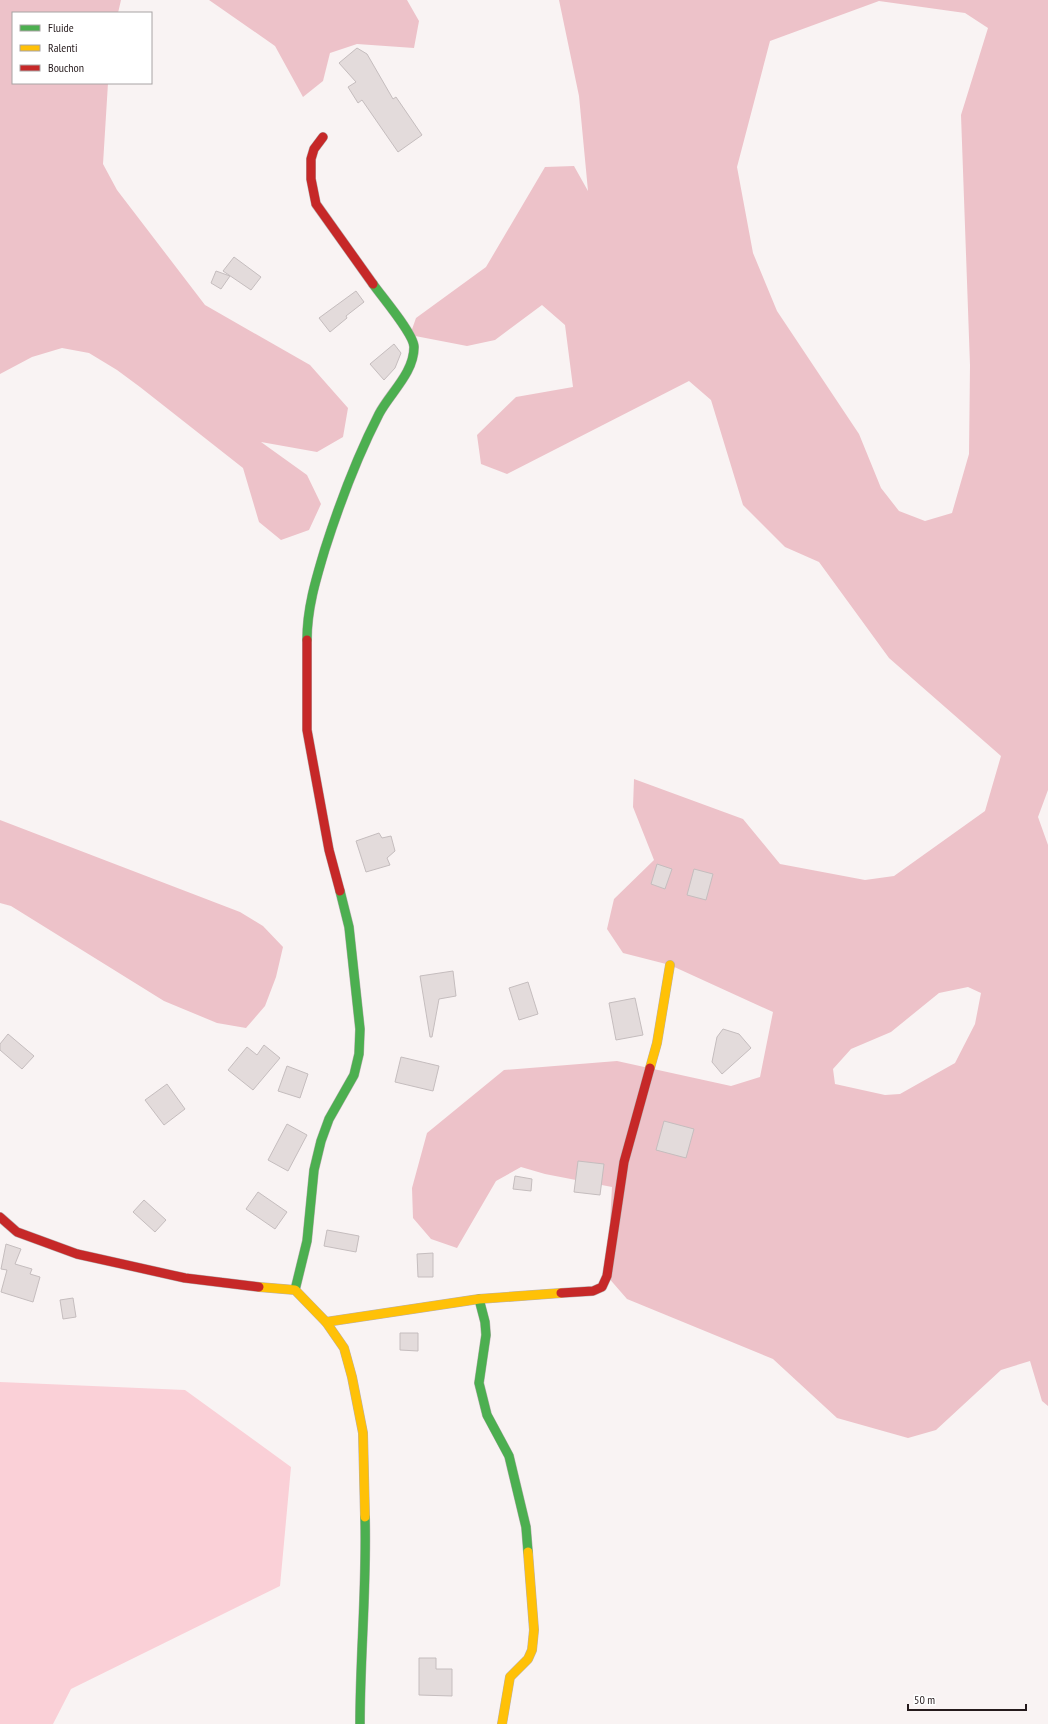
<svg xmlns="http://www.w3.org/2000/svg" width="1048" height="1724" viewBox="0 0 1048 1724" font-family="'PT Sans Narrow',sans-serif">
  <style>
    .green { fill: #fad0d7 }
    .forest { fill: #edc2c9; fill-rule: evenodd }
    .building { fill: #e3dbdb; stroke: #c5bdbe }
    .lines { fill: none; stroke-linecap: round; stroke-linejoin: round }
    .fast-casing { stroke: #b7afaf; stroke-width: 10 }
    .slow-casing { stroke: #b7afaf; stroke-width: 10 }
    .jam-casing { stroke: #b7afaf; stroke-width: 10 }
    .fast { stroke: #4caf50; stroke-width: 9 }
    .slow { stroke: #ffc107; stroke-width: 9 }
    .jam { stroke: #c62828; stroke-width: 9 }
  </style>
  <rect width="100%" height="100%" fill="#f9f3f3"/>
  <path class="green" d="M 0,1382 L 185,1390 L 291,1467 L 280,1586 L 71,1689 L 53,1724 L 0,1724 Z"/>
  <g class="forest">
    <path d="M 0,0 L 121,0 L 118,13 L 13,13 L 13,83 L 108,83 L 103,164 L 117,190 L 205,305 L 310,365 L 348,408 L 343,437 L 317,452 L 261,442 L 307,475 L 321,504 L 309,530 L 281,540 L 259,522 L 243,468 L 140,387 L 117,370 L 89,353 L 62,348 L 32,357 L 0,374 Z"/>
    <path d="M 209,0 L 407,0 L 419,21 L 414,48 L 357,44 L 330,53 L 323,81 L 303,97 L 275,46 Z"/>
    <path d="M 559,0 L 1048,0 L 1048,790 L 1038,817 L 1048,845 L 1048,1406 L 1042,1401 L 1030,1361 L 1001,1370 L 936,1430 L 908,1438 L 837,1418 L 773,1359 L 627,1299 L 607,1276 L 612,1187 L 545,1174 L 521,1167 L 496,1181 L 457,1248 L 431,1239 L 413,1218 L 412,1188 L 427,1133 L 504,1070 L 617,1061 L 731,1086 L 760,1077 L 773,1012 L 670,965 L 623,953 L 607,929 L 614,899 L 654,860 L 633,807 L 634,779 L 743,819 L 780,864 L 865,880 L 894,876 L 985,811 L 1001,756 L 889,658 L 819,562 L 785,547 L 743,505 L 711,400 L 689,381 L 507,474 L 481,464 L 477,435 L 516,397 L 573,387 L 565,325 L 542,305 L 495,340 L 467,346 L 410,335 L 416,318 L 486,267 L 545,167 L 574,166 L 588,191 L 579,96 ZM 879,1 L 965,13 L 988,28 L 961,115 L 970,365 L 969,454 L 952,513 L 925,521 L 899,511 L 881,488 L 859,434 L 777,311 L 753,253 L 737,167 L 770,41 ZM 968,987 L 981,993 L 975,1024 L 955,1063 L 900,1094 L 885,1095 L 835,1084 L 833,1069 L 851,1049 L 891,1032 L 939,993 Z"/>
    <path d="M 0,820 L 240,912 L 263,926 L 283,947 L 276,977 L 265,1006 L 246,1028 L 217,1023 L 164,1001 L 11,906 L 0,903 Z"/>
  </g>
  <g class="building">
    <path d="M 357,48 L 367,54 L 393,99 L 396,97 L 422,135 L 398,152 L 362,100 L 358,103 L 348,87 L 356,82 L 339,63 Z"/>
    <path d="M 234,257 L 261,277 L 251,290 L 223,271 Z"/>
    <path d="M 216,271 L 230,276 L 221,289 L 211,283 Z"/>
    <path d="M 356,291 L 364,302 L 346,316 L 347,318 L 330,332 L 319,318 Z"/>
    <path d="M 394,344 L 401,353 L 395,368 L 384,380 L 370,364 Z"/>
    <path d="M 379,833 L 382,838 L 391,836 L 395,851 L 387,858 L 390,865 L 366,872 L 356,841 Z"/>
    <path d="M 657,864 L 672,869 L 665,889 L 651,884 Z"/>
    <path d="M 694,869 L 713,874 L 706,900 L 687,895 Z"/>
    <path d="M 453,971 L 456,996 L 439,999 L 432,1037 L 430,1037 L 420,976 Z"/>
    <path d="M 528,982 L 538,1014 L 519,1020 L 509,988 Z"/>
    <path d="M 635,998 L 643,1035 L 616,1040 L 609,1003 Z"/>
    <path d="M 723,1029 L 739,1034 L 751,1048 L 722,1074 L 712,1062 L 717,1037 Z"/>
    <path d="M 8,1034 L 34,1056 L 22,1069 L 0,1050 L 0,1044 Z"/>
    <path d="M 264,1045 L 280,1058 L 253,1090 L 228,1070 L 247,1047 L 257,1055 Z"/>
    <path d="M 401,1057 L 439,1066 L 433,1091 L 395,1082 Z"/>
    <path d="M 287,1066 L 308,1074 L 300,1098 L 278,1091 Z"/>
    <path d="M 167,1084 L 185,1109 L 164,1125 L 145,1100 Z"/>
    <path d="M 664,1121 L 694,1129 L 686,1158 L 656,1150 Z"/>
    <path d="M 287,1124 L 307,1135 L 288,1171 L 268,1160 Z"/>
    <path d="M 578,1161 L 604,1164 L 600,1195 L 574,1192 Z"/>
    <path d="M 515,1176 L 532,1179 L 531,1191 L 513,1189 Z"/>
    <path d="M 258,1192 L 287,1212 L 275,1229 L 246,1209 Z"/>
    <path d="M 144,1200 L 166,1220 L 155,1232 L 133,1212 Z"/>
    <path d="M 327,1230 L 359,1236 L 356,1252 L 324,1246 Z"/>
    <path d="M 6,1244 L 21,1249 L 15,1264 L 32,1269 L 30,1274 L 40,1277 L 33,1302 L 1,1292 L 7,1270 L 1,1269 Z"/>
    <path d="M 433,1253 L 433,1277 L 418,1277 L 417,1254 Z"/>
    <path d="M 73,1298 L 76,1317 L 63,1319 L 60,1300 Z"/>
    <path d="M 400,1333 L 418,1333 L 418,1351 L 400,1350 Z"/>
    <path d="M 419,1658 L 436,1658 L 436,1669 L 452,1669 L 452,1696 L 419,1695 Z"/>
  </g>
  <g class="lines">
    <g class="fast-casing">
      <g id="fast">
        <path d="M 307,640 C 307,608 316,579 325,549 C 340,502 357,457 379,414 C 390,393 414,373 414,347 C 414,334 382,297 373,284"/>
        <path d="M 295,1290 L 307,1241 L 314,1170 L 321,1141 L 329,1119 L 354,1075 L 359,1054 L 360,1029 L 349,927 L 340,891"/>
        <path d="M 479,1299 L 485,1322 L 486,1335 L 479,1383 L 487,1415 L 509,1456 L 526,1527 L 528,1552"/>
        <path d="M 360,1724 C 360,1655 367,1586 365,1517"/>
      </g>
    </g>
    <g class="slow-casing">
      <g id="slow">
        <path d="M 650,1068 L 657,1043 L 670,965"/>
        <path d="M 259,1287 L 295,1290 L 326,1322 L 344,1348 L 352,1377 L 363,1433 L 365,1517"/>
        <path d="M 326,1322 L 479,1299 L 561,1293"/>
        <path d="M 502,1724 L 510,1677 L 528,1659 L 532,1650 L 534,1630 L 528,1552"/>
      </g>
    </g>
    <g class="jam-casing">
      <g id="jam">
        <path d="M 323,137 L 314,149 L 311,159 L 311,179 L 316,204 L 373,284"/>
        <path d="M 307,640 L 307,730 L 329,850 L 340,891"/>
        <path d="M 0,1217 L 17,1232 L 77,1254 L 185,1278 L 259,1287"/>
        <path d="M 561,1293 L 593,1291 L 602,1287 L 607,1276 L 624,1162 L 650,1068"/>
      </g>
    </g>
    <use href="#fast" class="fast"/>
    <use href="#slow" class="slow"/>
    <use href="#jam" class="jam"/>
  </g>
  <rect x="12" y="12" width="140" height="72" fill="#ffffff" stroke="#a8a3a4"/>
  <rect x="20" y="25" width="20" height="6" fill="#4caf50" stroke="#a8a3a4"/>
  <text x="48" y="32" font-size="12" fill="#251a1c">Fluide</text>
  <rect x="20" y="45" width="20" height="6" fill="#ffc107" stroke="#a8a3a4"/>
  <text x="48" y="52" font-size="12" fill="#251a1c">Ralenti</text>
  <rect x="20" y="65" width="20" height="6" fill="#c62828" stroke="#a8a3a4"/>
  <text x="48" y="72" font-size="12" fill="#251a1c">Bouchon</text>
  <path d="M908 1704v6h118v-6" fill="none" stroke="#251a1c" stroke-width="2"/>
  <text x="914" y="1704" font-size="12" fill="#251a1c" stroke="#ffffff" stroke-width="3" paint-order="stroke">50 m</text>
</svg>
